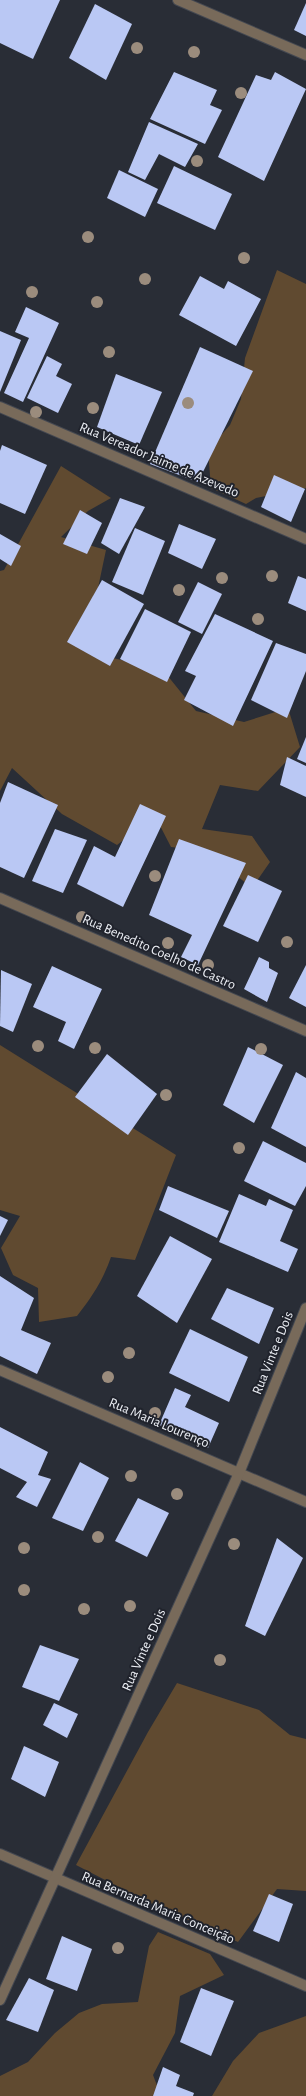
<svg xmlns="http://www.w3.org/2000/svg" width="306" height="2096" font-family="'Alegreya Sans',sans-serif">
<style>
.green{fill:#604a30}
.building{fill:#bac8f4}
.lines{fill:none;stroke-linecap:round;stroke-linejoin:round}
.minor-casing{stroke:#444851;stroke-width:12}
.minor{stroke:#786a5a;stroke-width:10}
.tree{fill:#9b8c7d}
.labels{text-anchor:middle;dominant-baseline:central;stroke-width:4;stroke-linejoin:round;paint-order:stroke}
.street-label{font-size:14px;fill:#eceff5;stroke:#20232c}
</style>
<rect width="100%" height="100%" fill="#292d36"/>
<g class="green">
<polygon points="277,270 306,284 306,488 256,498 246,504 211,488 208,450 230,425 241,399 245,358"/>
<polygon points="61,466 111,498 88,511 61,537 106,550 98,588 77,625 113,658 163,670 196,711 244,722 288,708 300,747 258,791 220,785 202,829 252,836 270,862 252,888 206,851 171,847 155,816 117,845 62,814 12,768 0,791 0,571 4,570"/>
<path d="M0,1045L176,1155L135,1260L111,1257C103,1280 92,1297 77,1316L39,1322L38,1288L13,1275L1,1248L20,1216L0,1210Z"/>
<polygon points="177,1683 259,1710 290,1735 306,1739 306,1891 277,1889 238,1942 146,1901 76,1865 148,1732"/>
<polygon points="158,1932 210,1954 224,1975 180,1996 175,2033 153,2075 161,2096 0,2096 0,2076 28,2062 55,2033 79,2013 102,2004 138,2002 149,1946"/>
<polygon points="306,2016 306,2096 212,2096 233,2061 259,2033"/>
</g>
<g class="building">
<polygon points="0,0 60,0 33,59 0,43"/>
<polygon points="306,3 306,36 294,30"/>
<polygon points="95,4 132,24 106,80 69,58"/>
<polygon points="174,72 217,90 210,105 222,110 205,144 150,119"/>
<polygon points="275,72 306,89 264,181 218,157 256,75 271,80"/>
<polygon points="149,122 198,144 185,167 159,154 145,180 128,172"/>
<polygon points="174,166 232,194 215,230 157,203"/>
<polygon points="119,170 158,189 145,217 107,198"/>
<polygon points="200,276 224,289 228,281 261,299 236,346 179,315"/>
<polygon points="26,307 59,323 23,402 4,393 29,338 15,332"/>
<polygon points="0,331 21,340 0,392"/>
<polygon points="200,347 253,371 198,482 150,464"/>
<polygon points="47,356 62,364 56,376 72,384 58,413 27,398"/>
<polygon points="116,374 162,392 139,445 97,427"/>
<polygon points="2,445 47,465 25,514 0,503 0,451"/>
<polygon points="274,475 305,489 291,522 261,507"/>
<polygon points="120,498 145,507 119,554 101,543"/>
<polygon points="80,510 102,523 87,554 63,544"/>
<polygon points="179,524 216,539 202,569 168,553"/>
<polygon points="135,528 165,541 143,595 112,582"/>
<polygon points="0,534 21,546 11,566 0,559"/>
<polygon points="298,576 306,579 306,611 288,603"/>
<polygon points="102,580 144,604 110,666 67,642"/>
<polygon points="198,582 222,594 202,634 178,622"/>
<polygon points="145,609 191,632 167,682 120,659"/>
<polygon points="215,614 273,641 233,726 184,700 196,676 185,671"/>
<polygon points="276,643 306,654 306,671 287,718 251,700"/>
<polygon points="306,737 306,763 297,759"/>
<polygon points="287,757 306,766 306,797 280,785"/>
<polygon points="8,782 58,805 24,878 0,867 0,803"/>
<polygon points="140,804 166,816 123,907 77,884 94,846 115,857"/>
<polygon points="55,829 87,840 63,893 32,881"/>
<polygon points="179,839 246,863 198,965 181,957 192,935 149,915"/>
<polygon points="248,875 282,891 258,942 223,926"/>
<polygon points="259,957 269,962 269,968 278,973 267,1002 244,989"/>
<polygon points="306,965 306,1007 289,998"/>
<polygon points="52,966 102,989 74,1049 58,1041 66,1022 33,1007"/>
<polygon points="1,970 32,984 13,1032 0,1026"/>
<polygon points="248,1047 283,1065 254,1123 223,1105"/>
<polygon points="107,1054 157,1094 128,1135 75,1097"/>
<polygon points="296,1072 306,1078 306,1147 271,1128"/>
<polygon points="263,1141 306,1163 306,1186 295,1206 244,1181"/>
<polygon points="168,1186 229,1211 217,1238 159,1210"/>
<polygon points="239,1194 266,1206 269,1199 293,1210 280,1241 298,1249 288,1272 219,1242"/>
<polygon points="0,1216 8,1220 0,1236"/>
<polygon points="170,1236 212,1259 177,1323 137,1296"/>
<polygon points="0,1276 34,1298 21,1330 51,1343 37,1374 0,1356"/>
<polygon points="227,1288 274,1308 259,1344 211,1319"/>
<polygon points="190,1329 248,1357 229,1402 169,1373"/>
<polygon points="175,1388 191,1395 185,1407 219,1423 208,1448 159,1425"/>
<polygon points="0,1427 48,1452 38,1475 51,1479 37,1507 16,1497 27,1482 0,1468"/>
<polygon points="80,1462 109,1478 83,1531 52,1518"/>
<polygon points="138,1498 169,1513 147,1557 115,1541"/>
<polygon points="277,1538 303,1558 265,1636 245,1626"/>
<polygon points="40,1645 79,1659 59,1701 22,1687"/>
<polygon points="54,1703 78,1714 67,1738 43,1725"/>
<polygon points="24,1746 59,1762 45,1797 11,1779"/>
<polygon points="269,1894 293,1904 279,1942 253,1931"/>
<polygon points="62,1936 92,1949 77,1991 46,1979"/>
<polygon points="29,1978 54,1990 38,2032 6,2020"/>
<polygon points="201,1988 234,2001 211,2056 180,2042"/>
<polygon points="163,2067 180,2075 176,2086 194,2093 193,2096 153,2096"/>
</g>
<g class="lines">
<g class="minor-casing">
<g id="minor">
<polyline points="178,0 306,55"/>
<polyline points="0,407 306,539"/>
<polyline points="0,898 306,1031"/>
<polyline points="0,1370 306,1502"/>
<polyline points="0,1854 306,1986"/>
<polyline points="0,2000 239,1473 306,1308"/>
</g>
</g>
<use href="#minor" class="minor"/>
</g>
<g class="tree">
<circle cx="137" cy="48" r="6"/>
<circle cx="194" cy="52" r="6"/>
<circle cx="241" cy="93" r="6"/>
<circle cx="197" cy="161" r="6"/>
<circle cx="88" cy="237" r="6"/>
<circle cx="244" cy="258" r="6"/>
<circle cx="145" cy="279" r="6"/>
<circle cx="32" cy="292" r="6"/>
<circle cx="97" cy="302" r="6"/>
<circle cx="109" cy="352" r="6"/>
<circle cx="188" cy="403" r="6"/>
<circle cx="93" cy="408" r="6"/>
<circle cx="36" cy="412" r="6"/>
<circle cx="272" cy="576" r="6"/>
<circle cx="222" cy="578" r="6"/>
<circle cx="179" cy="590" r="6"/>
<circle cx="258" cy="619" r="6"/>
<circle cx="155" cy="876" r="6"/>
<circle cx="82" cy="917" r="6"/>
<circle cx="287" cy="942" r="6"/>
<circle cx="168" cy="943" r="6"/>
<circle cx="208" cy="965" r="6"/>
<circle cx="38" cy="1046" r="6"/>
<circle cx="95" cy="1048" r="6"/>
<circle cx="261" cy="1049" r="6"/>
<circle cx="166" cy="1095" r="6"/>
<circle cx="239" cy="1148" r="6"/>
<circle cx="129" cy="1353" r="6"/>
<circle cx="108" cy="1377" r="6"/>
<circle cx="155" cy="1413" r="6"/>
<circle cx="131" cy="1476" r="6"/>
<circle cx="177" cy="1494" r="6"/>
<circle cx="98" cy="1537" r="6"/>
<circle cx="234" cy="1544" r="6"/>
<circle cx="24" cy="1548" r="6"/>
<circle cx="24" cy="1590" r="6"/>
<circle cx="130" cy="1606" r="6"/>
<circle cx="84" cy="1609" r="6"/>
<circle cx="220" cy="1660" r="6"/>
<circle cx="118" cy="1948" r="6"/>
</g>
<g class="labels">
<g class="street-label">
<text transform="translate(159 460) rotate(23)">Rua Vereador Jaime de Azevedo</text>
<text transform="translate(159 952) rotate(24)">Rua Benedito Coelho de Castro</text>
<text transform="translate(273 1353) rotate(-68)">Rua Vinte e Dois</text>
<text transform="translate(159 1423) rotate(23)">Rua Maria Lourenço</text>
<text transform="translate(144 1650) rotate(-66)">Rua Vinte e Dois</text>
<text transform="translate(158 1908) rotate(23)">Rua Bernarda Maria Conceição</text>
</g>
</g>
</svg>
